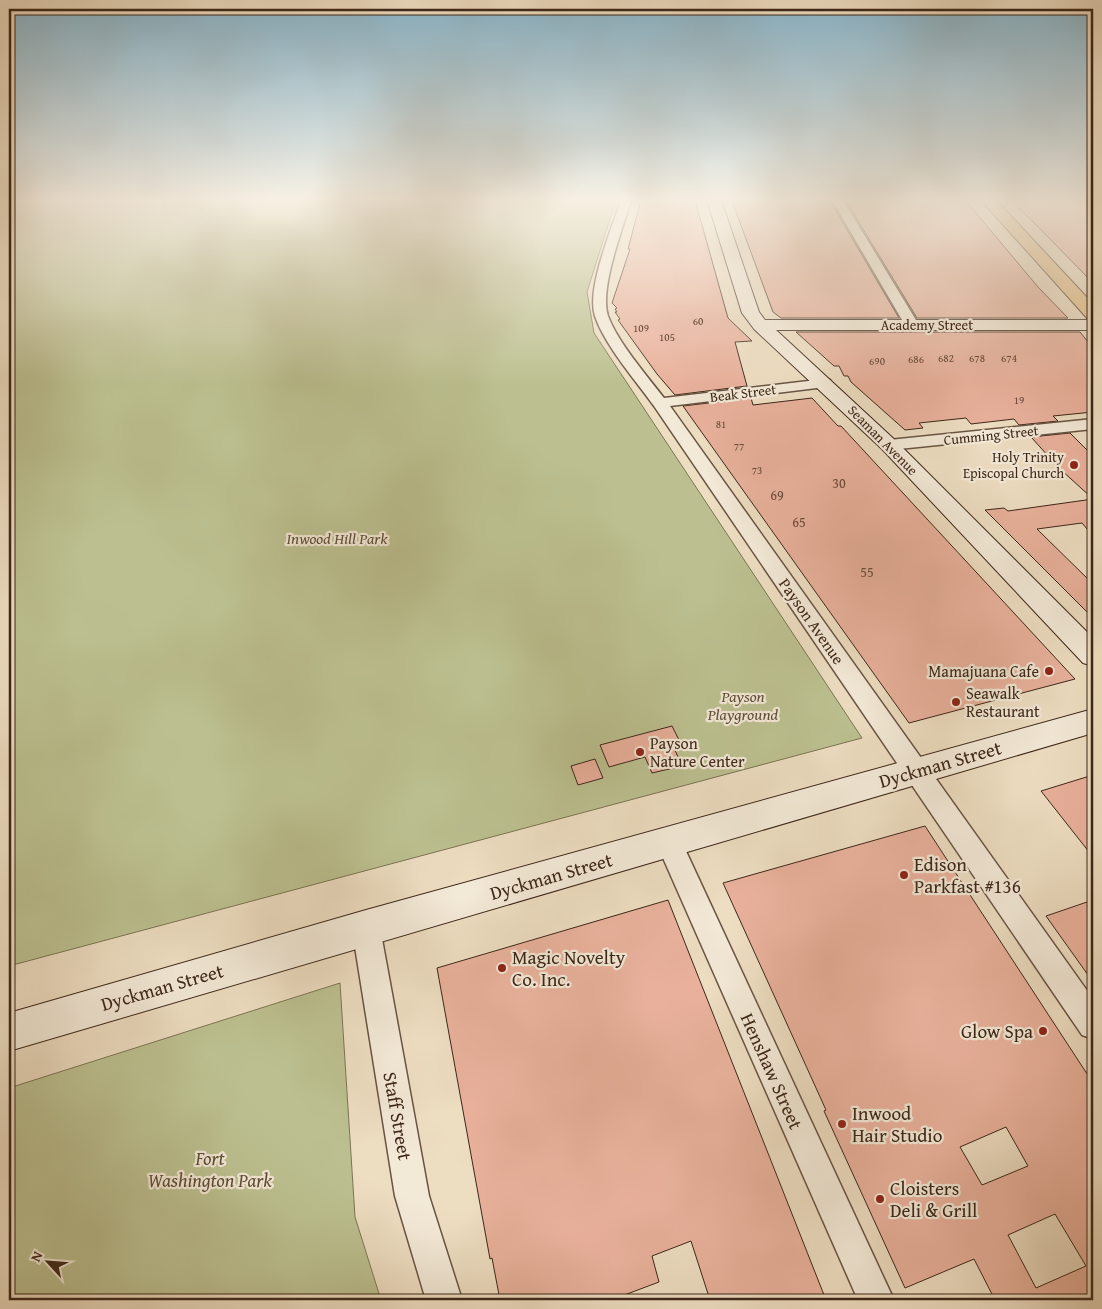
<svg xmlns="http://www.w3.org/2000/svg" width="1102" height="1309" font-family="'Gentium Book Plus',serif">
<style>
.green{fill:#bcc090;stroke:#7c7454}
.building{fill:#e9b19c;stroke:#3d2719;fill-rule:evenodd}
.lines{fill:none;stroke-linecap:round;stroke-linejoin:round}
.street-casing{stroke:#695443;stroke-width:3}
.secondary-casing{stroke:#3d2719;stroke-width:2}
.primary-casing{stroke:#3d2719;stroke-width:2}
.street{fill:#f3e9d7;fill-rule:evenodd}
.secondary{fill:#f3e9d7;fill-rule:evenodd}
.primary{fill:#e6be80;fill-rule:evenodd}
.poi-dot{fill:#8f2418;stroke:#f3e9d7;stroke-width:2}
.labels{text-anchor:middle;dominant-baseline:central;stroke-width:4.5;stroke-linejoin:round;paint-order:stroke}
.far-number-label{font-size:11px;fill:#684a3a}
.far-street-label{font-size:14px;fill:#3d2719;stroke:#f3e9d7}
.far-poi-label{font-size:14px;fill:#3d2719;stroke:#f3e9d7;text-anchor:end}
.number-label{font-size:14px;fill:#684a3a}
.park-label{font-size:16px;font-style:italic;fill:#5d4d37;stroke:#f3e9d7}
.street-label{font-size:16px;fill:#3d2719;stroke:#f3e9d7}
.poi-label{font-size:16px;fill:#3d2719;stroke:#f3e9d7;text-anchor:start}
.near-street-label{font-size:19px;fill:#3d2719;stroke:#f3e9d7}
.near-poi-label{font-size:19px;fill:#3d2719;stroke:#f3e9d7;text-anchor:start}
.near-park-label{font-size:19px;font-style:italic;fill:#5d4d37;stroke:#f3e9d7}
</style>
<rect width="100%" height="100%" fill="#edddc1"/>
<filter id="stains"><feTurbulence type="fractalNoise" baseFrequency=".004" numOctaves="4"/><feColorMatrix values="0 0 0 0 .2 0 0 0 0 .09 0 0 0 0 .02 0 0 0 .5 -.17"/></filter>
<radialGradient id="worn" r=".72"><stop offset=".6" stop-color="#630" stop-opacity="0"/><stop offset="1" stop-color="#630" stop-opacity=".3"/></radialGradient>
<g class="green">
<polygon points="9,200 616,200 587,292 594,333 862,738 9,966"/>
<polygon points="340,983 355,1217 381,1300 9,1300 9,1088"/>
</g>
<g class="building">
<polygon points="641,200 695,200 728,318 752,341 735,342 747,386 675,395 657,374 618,320 620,319 615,312 617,312 615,309 617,308 612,303 630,249 628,249"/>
<polygon points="732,201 830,201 899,318 781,318 773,312"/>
<polygon points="846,201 966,201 1038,287 1068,318 917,318"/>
<polygon points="1012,201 1093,201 1093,283 1041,230"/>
<polygon points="796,332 1080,332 1093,348 1093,412 1053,416 1058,421 1019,425 1014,419 971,424 966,418 919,423 923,428 905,430 851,382 848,376 844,376 839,366 834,366"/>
<polygon points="751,398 753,405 812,398 838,426 841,426 1075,679 909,723 683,406"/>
<polygon points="1070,433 1093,456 1093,499 1048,458 1050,458 1031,437"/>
<polygon points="1093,499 1093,536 1082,523 1037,529 1093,584 1093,618 985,510 1004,508 1008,511"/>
<polygon points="672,726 682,746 674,748 682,766 652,773 645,757 609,767 600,745"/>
<polygon points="595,759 603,778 578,785 571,766"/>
<polygon points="1093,775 1093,857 1041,791"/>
<path d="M925,826L1093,1083V1300H995L974,1259L905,1288L824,1111L826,1110L723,883ZM1006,1127L1028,1166L982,1185L960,1147ZM1055,1214L1086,1266L1036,1288L1008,1235Z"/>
<polygon points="668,900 826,1300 710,1300 691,1241 652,1256 659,1282 611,1300 500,1300 492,1258 490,1259 437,968"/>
<polygon points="1093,900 1093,982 1046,916"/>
</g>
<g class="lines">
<g class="street-casing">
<g id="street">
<path d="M621,200H631C623,228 599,289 608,316C617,341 647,376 664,398L825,379L830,380L832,383L830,386L825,387L670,406L1093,999V1039L1082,1035L654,406C636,381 604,344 595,316C586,289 612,228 621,200Z"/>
<polygon points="832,200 843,200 919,325 917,328 907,328 905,325"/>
<polygon points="1093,419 1093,429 889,450 883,448 881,445 883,442 889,440"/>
<polygon points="669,830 678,834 894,1300 858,1300 656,842 660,834"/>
<polygon points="366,914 376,918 380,928 429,1196 462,1300 426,1300 395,1196 352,928 356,918"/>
</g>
</g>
<g class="secondary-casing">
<g id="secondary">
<polygon points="707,200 721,200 759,312 765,320 1093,320 1093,330 776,330 896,441 1093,638 1093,666 1083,663 882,449 754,329 742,313"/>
<polygon points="1093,709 1093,733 9,1051 9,1013 366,910"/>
</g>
</g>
<g class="primary-casing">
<polygon id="primary" points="981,200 996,200 1093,304 1093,319 1087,318"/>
</g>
<use href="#street" class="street"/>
<use href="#secondary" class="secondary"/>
<use href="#primary" class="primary"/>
</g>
<linearGradient id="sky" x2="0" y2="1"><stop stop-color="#89b8d0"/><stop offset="0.52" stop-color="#f7f0e3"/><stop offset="1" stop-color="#f7f0e3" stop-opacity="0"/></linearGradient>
<rect width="1102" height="384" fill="url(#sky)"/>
<g class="poi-dot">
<circle cx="1074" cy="465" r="5"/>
<circle cx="1049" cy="671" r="5"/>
<circle cx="956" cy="702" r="5"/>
<circle cx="640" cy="752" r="5"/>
<circle cx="904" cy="875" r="5"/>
<circle cx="502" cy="968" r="5"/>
<circle cx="1043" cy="1031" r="5"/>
<circle cx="842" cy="1124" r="5"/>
<circle cx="880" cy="1199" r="5"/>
</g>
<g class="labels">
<g class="far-number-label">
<text x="698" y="321">60</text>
<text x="641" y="328">109</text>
<text x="667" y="337">105</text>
<text x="946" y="358">682</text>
<text x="977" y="358">678</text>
<text x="1009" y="358">674</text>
<text x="916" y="359">686</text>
<text x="877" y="361">690</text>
<text x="1019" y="400">19</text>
<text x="721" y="424">81</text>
<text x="739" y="446">77</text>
<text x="757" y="470">73</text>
</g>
<g class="far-street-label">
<text x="927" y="325">Academy Street</text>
<text transform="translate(743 393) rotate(-7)">Beak Street</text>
<text transform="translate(991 435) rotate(-6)">Cumming Street</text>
<text transform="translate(883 440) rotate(45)">Seaman Avenue</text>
</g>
<g class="far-poi-label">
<text x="1064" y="457">Holy Trinity<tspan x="1064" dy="16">Episcopal Church</tspan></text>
</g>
<g class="number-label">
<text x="839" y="483">30</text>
<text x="777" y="495">69</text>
<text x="799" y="522">65</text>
<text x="867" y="572">55</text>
</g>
<g class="park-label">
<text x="337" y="538">Inwood Hill Park</text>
<text x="743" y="696">Payson<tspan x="743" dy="18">Playground</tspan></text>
</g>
<g class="street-label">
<text transform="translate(812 621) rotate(55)">Payson Avenue</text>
</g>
<g class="poi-label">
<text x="1039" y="671" text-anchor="end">Mamajuana Cafe</text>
<text x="966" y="693">Seawalk<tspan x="966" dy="18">Restaurant</tspan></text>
<text x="650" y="743">Payson<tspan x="650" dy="18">Nature Center</tspan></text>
</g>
<g class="near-street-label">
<text transform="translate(940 764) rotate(-16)">Dyckman Street</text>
<text transform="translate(551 876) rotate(-16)">Dyckman Street</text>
<text transform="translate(162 987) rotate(-16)">Dyckman Street</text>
<text transform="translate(772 1071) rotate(66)">Henshaw Street</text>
<text transform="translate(398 1116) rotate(80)">Staff Street</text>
</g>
<g class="near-poi-label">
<text x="914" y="864">Edison<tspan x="914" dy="22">Parkfast #136</tspan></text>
<text x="512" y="957">Magic Novelty<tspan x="512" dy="22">Co. Inc.</tspan></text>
<text x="1033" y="1031" text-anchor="end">Glow Spa</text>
<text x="852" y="1113">Inwood<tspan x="852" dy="22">Hair Studio</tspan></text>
<text x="890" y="1188">Cloisters<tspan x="890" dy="22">Deli &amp; Grill</tspan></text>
</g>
<g class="near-park-label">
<text x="210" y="1158">Fort<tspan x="210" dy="22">Washington Park</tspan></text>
</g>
</g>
<rect width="1102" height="1309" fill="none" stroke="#edddc1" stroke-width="30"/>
<rect x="10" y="10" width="1082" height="1289" fill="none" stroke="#3d2719" stroke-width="2.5"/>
<rect x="15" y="15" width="1072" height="1279" fill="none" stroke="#3d2719"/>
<g transform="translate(48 1262) rotate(296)" stroke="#f3e9d7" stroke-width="4" paint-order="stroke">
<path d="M0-4L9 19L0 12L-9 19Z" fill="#3d2719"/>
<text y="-8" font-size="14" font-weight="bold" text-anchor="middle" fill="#3d2719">N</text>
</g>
<rect width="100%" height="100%" filter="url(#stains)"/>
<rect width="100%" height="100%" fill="url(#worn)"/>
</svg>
